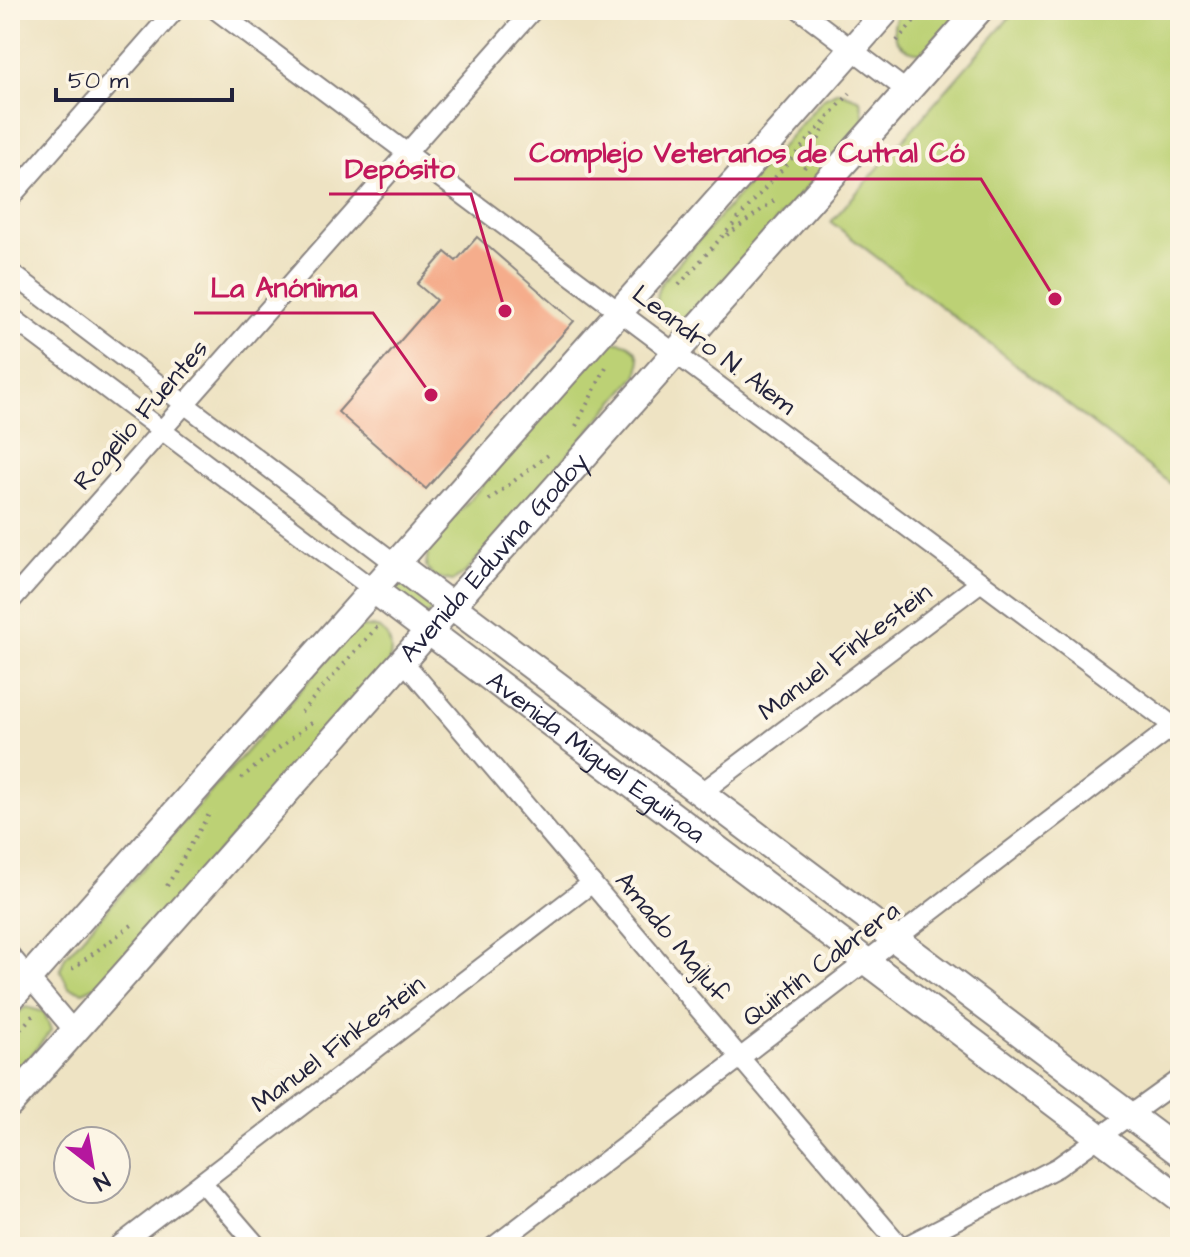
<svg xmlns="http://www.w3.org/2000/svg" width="1190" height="1257" font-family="'Architects Daughter',sans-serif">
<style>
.green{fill:#bcd175;stroke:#6f7a58;stroke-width:2}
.building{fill:#f5ad8c}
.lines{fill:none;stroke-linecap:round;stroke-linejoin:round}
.minor-casing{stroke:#88827f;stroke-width:22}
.secondary-casing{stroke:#88827f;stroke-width:30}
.path{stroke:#88827f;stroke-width:4;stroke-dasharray:2 6;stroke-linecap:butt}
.minor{stroke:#fff;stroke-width:18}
.secondary{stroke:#fff;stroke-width:26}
.labels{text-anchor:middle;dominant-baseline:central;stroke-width:8;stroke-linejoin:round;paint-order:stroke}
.street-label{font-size:26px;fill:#22223b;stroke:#fcf5e5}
.leader{fill:none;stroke:#c2185b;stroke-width:3}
.callout-dot{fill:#c2185b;stroke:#fcf5e5;stroke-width:3}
.callout-label{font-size:28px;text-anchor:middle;font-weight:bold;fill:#c2185b;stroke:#fcf5e5;stroke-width:8;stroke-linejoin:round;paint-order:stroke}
</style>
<rect width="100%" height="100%" fill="#fcf5e5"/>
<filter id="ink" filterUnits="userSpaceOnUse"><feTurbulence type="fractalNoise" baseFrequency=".0125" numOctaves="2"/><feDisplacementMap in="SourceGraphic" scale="16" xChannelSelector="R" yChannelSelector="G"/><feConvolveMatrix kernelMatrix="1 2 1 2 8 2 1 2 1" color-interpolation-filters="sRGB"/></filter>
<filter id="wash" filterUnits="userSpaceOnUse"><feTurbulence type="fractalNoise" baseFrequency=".006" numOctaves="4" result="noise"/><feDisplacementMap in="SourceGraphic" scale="32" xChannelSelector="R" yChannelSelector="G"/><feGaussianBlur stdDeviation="1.8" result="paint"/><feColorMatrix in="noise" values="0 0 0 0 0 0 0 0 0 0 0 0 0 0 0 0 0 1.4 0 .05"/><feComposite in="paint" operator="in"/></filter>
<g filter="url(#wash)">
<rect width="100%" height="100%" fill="#eee3c3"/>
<g class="green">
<path d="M901,10H966L926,52C900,56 884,31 901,10Z"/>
<polygon points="1016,10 1180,10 1180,491 831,222"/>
<path d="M838,91L860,100L865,122L695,312C672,329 647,308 661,283L824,98Z"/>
<path d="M613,342C635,340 647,360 634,379L464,574L453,581L433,577L426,566L429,546L601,350Z"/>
<polygon points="398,579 431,603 432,611 424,616 391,593 390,585"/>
<path d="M362,627C389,624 396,645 387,667L96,986L83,992L69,988L60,970L65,957L349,635Z"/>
<polygon points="26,1007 44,1012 51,1030 10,1082 10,1018"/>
</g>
<g id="blocks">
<polygon class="building" points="477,237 574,321 426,489 338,412 436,300 417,284 445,252 456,261"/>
</g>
</g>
<g filter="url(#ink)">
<use href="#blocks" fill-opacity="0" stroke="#88827f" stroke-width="2"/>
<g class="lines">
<g class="minor-casing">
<g id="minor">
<polyline points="216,10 1180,731"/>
<polyline points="800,10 907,91"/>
<polyline points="10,198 175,10"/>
<polyline points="10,272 396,564"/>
<polyline points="10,316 374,590"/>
<polyline points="10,602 533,10"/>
<polyline points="403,661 901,1247"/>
<polyline points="701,793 981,582"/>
<polyline points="10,955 74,1031"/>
<polyline points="202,1182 258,1247"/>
<polyline points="117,1247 592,883"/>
<polyline points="493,1247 1180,721"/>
<polyline points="904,1247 1058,1167 1180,1079"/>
</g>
</g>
<g class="secondary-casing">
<g id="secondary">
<polyline points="396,564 1180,1153"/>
<path id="s1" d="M374,590L1180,1198"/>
<polyline points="10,999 887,10"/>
<path id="s2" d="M10,1104L979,10"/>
</g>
</g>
<g class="path">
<polyline points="897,41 923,10"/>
<polyline points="804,168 829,119"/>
<polyline points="727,235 775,200"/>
<polyline points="679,285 850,93"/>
<polyline points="576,426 606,367"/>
<polyline points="489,500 552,452"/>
<polyline points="301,712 377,627"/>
<polyline points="241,778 316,719"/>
<polyline points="167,886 209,814"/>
<polyline points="72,969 136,922"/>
<polyline points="10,1041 35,1013"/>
</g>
<use href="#minor" class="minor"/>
<use href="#secondary" class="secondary"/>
</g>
</g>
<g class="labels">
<g class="street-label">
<text transform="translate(714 350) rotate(37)">Leandro N. Alem</text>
<text transform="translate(141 415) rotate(-49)">Rogelio Fuentes</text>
<text stroke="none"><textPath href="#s2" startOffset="730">Avenida Eduvina Godoy</textPath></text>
<text transform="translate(845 652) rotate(-37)">Manuel Finkestein</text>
<text stroke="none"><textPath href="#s1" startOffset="278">Avenida Miguel Eguinoa</textPath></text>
<text transform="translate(672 937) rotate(50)">Amado Majluf</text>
<text transform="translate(821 964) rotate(-37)">Quintín Cabrera</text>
<text transform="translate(338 1044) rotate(-37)">Manuel Finkestein</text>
</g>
</g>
<path class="leader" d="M1055 299L981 179H514M505 311L471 194H329M431 395L373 313H194"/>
<g class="callout-dot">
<circle cx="1055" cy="299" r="8"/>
<circle cx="505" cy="311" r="8"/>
<circle cx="431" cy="395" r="8"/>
</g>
<g class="callout-label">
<text x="747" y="162">Complejo Veteranos de Cutral Có</text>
<text x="400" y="178">Depósito</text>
<text x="284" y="297">La Anónima</text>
</g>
<rect width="1190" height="1257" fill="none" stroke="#fcf5e5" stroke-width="40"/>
<g transform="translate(92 1165) rotate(149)"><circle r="38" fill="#fcf5e5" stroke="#a5a1a1" stroke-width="2"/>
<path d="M0-6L14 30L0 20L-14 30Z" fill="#b5179e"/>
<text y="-12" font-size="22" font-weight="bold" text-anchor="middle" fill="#22223b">N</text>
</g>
<path d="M56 88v12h176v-12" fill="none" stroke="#22223b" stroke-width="4"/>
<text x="68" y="88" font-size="24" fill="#22223b" stroke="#fcf5e5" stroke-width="6" paint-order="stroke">50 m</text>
</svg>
